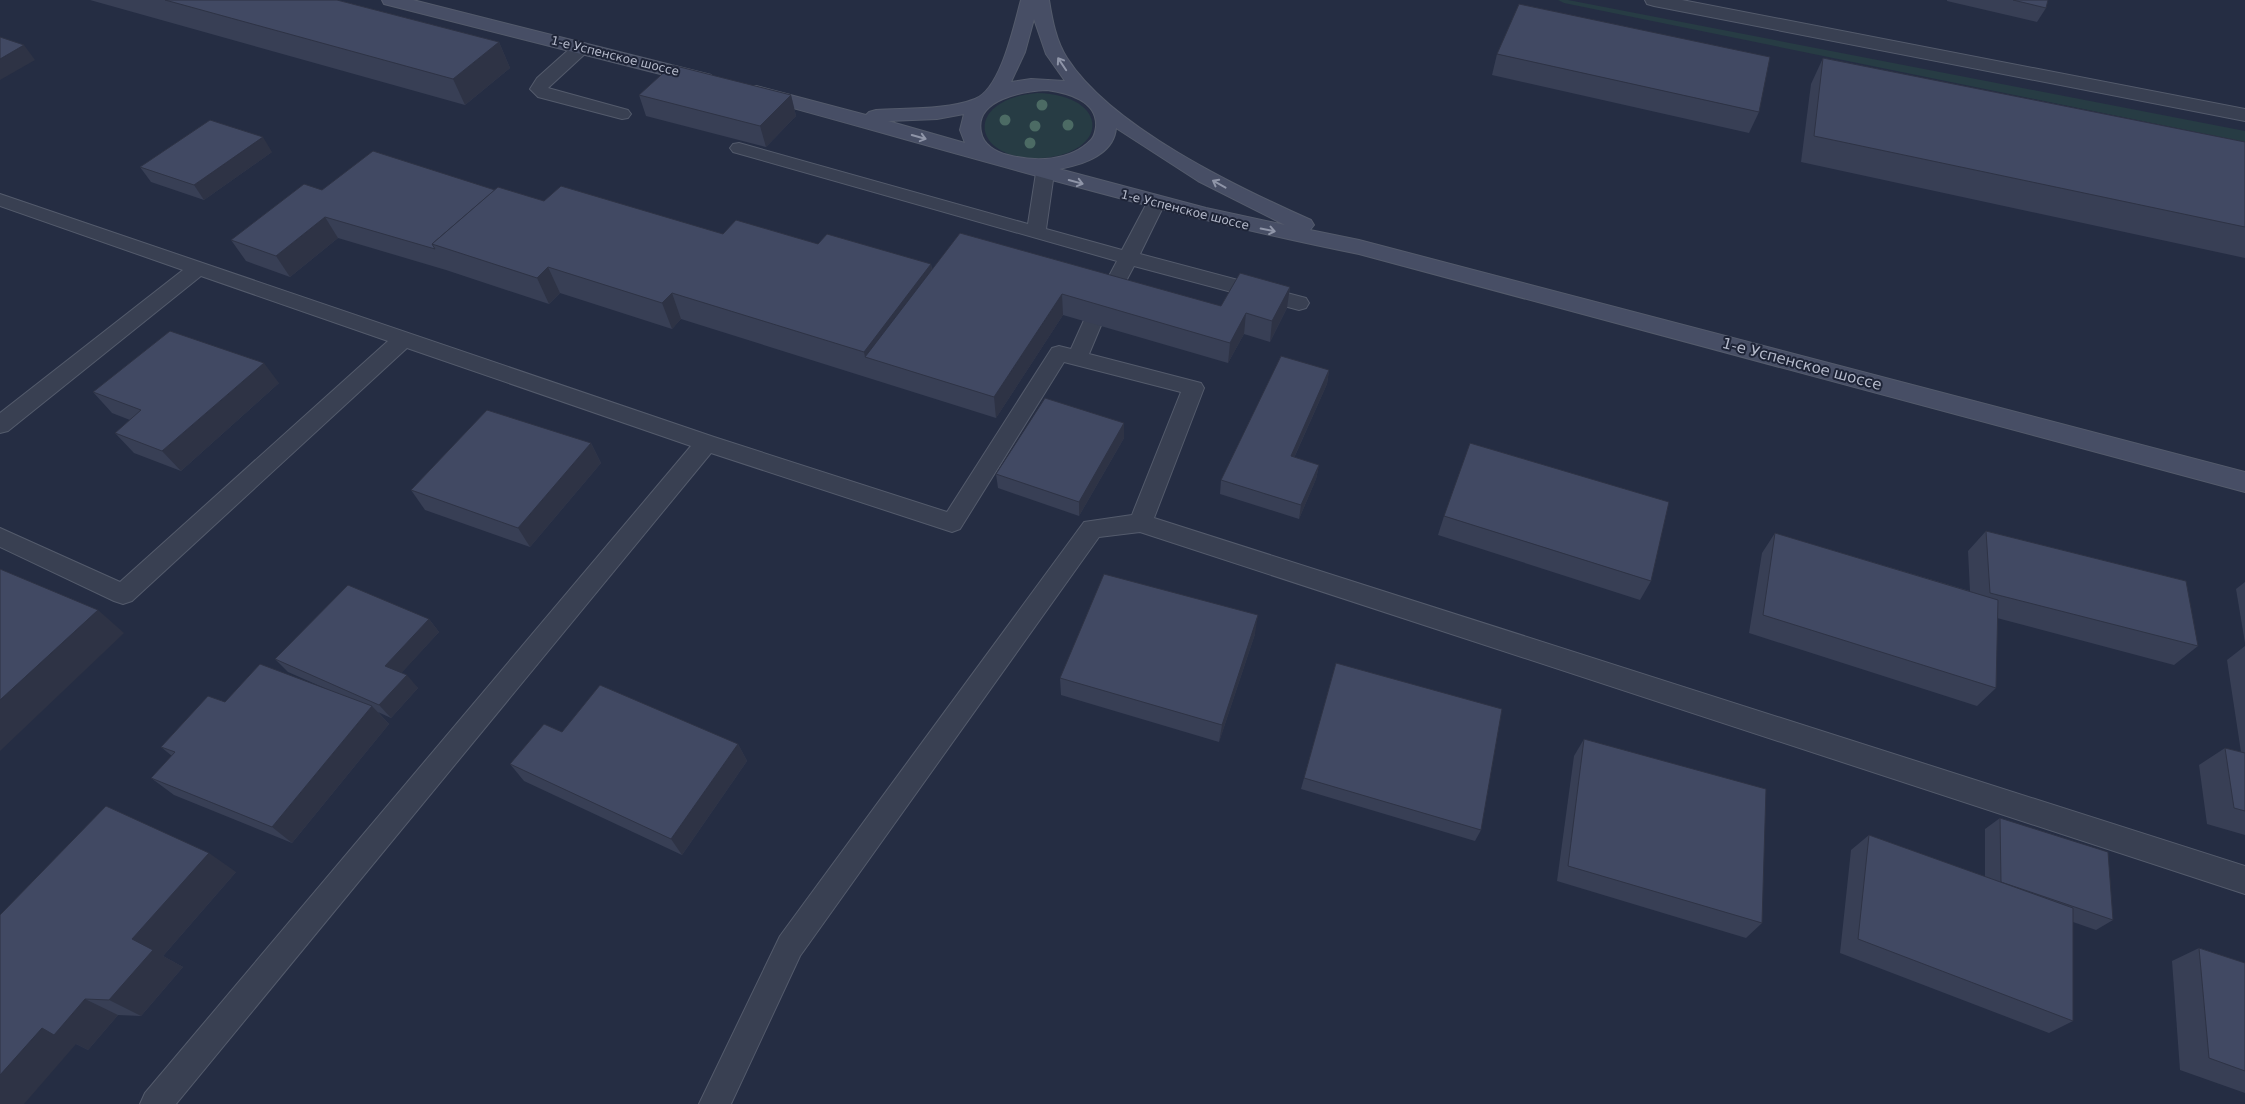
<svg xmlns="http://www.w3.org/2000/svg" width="2245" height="1104" font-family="'DejaVu Sans',sans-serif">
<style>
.green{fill:#273c44}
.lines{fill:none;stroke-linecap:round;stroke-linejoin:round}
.lane-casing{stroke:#545b6c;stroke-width:2}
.street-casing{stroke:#545b6c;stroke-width:2}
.secondary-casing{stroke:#545b6c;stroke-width:2}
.lane{fill:#394052;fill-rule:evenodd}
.street{fill:#394052;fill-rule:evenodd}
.secondary{fill:#474e65;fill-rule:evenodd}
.tree{fill:#4c6b64}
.wall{fill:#383f55}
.shaded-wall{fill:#2e3345}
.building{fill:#414963;stroke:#2e3345}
.oneway{stroke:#8f95a8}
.labels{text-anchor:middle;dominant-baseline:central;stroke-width:4;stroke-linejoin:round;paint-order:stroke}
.far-street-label{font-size:12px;fill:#b6bbcc;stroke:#1e2437}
.street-label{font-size:15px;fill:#b6bbcc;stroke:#1e2437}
</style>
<rect width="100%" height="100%" fill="#252d43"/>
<g class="green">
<polygon points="1558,0 1568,0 2245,131 2245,142 1564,3"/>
<path d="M1037,93C1110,95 1110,153 1042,158C972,162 961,100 1037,93Z"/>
</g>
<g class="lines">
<g class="lane-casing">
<g id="lane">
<polygon points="581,43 587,44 589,48 587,52 548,88 628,110 631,114 628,118 622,119 538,97 530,89 537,78 575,44"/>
<polygon points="739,143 1028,224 1036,173 1039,169 1051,169 1054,173 1046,229 1122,250 1149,199 1163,199 1165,203 1140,254 1306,298 1309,303 1306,308 1299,310 1134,266 1116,300 1109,302 1102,300 1099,295 1117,261 733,152 730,148 733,144"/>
<polygon points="0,194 714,437 947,512 1052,348 1059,346 1071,349 1085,318 1092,316 1099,318 1102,323 1089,354 1201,383 1204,388 1154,518 2245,866 2245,894 1140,532 1099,537 800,956 731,1104 699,1104 780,936 1084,522 1132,515 1181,392 1064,362 960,529 952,532 711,453 176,1104 140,1104 145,1093 691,446 407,348 132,601 123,604 114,601 0,547 0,528 120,582 388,341 201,276 8,431 0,433 0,413 183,270 0,206"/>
</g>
</g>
<g class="street-casing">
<polygon id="street" points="1645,0 1682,0 2245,109 2245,121 1654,6 1647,4"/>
</g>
<g class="secondary-casing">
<g id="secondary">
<polygon points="382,0 413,0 711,75 714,79 711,83 704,85 384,4"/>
<path d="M1021,0H1049C1052,19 1056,41 1067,58C1111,127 1237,187 1311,220L1314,225L1310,230L1359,240L2245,472V492L1359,254C1153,213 952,151 749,96L746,92L749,88L756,86L866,115L869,112L876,110C906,108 947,110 975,99C1001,89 1014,25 1021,0ZM1034,19L1046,54L1065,81L1031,79L1011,82L1025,52ZM1047,90C1067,93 1098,100 1096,127C1095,132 1095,136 1091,140C1070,162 1034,162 1008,155C996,152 983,145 981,132C974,99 1024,91 1047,90ZM964,114L960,130L965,143L888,121L937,119ZM1116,128L1198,181L1285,225L1206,208L1059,169C1081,165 1114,155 1116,128Z"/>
</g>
</g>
<use href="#lane" class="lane"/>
<use href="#street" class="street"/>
<use href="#secondary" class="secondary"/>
</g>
<g class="tree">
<circle cx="1042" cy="105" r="5.5"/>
<circle cx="1005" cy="120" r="5.5"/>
<circle cx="1068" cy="125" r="5.5"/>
<circle cx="1035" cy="126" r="5.5"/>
<circle cx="1030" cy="143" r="5.5"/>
</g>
<g class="wall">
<polygon points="90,0 337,0 499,42 510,68 465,105"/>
<polygon points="1947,0 2048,0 2046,8 2037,22 1947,1"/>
<polygon points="1497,54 1759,112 1749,133 1492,75"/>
<polygon points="1823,58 2245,142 2245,258 1801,162 1811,84"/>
<polygon points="639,95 791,95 796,116 766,147 646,116"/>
<polygon points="272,152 204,200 151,182 140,167"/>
<polygon points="322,190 495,190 544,201 723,234 818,244 931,264 932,269 1221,306 1290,287 1287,308 1270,342 1244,334 1228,363 1063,315 996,418 681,319 672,329 560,293 549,304 446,270 338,238 290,277 246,261 231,240"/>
<polygon points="1329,370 1327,384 1294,458 1319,465 1316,479 1299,519 1220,494 1221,480"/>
<polygon points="279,383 181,471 134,453 115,433 130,420 112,413 93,392"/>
<polygon points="1124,423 1124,438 1079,516 998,488 996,474"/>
<polygon points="591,443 601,463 530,547 425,510 411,490"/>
<polygon points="1444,516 1651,581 1640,600 1438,535"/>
<polygon points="1986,531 2198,646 2174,665 1997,618 1996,688 1977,706 1749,633 1762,553 1775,533 1970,591 1968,551"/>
<polygon points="2245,582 2245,643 2236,589"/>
<polygon points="429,619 439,632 401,673 418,688 391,718 378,712 389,724 292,843 174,795 151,778 172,756 161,747 225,702 329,690 288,672 275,659"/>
<polygon points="1255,634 1219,742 1061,695 1060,678"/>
<polygon points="2245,646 2245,835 2207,824 2199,765 2225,748 2241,752 2227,660"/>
<polygon points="1336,663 1481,830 1475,841 1301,789"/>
<polygon points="562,732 738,744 747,761 682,855 524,781 510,764"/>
<polygon points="1584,739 1762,923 1746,938 1557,881 1574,756"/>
<polygon points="2000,818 2113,920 2096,930 2073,922 2073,1021 2049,1033 1840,953 1851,850 1869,835 1985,877 1985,829"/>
<polygon points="236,872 163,956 183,967 141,1016 118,1015 88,1050 76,1044 0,915"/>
<polygon points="2199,948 2245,963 2245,1093 2180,1070 2172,961"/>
</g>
<g class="shaded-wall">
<polygon points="499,42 510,68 465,105 453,79"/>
<polygon points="24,45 35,60 0,80 0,59"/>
<polygon points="791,95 796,116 766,147 760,126"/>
<polygon points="263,137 272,152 204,200 194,185"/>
<polygon points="325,217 338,238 290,277 276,256"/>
<polygon points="931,264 935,290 865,357 864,352"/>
<polygon points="548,267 560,293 549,304 537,278"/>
<polygon points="1290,287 1287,308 1270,342 1272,321"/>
<polygon points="672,293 681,319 672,329 662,303"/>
<polygon points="1062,294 1063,315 996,418 994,397"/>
<polygon points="1246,313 1244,334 1228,363 1230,343"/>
<polygon points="264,363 279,383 181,471 162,451"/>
<polygon points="1329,370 1327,384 1288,471 1291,456"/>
<polygon points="1124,423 1124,438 1079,516 1079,502"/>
<polygon points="591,443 601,463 530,547 518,528"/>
<polygon points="1319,465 1316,479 1299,519 1301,505"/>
<polygon points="98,610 124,633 0,751 0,700"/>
<polygon points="1258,615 1255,634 1219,742 1222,725"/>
<polygon points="429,619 439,632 396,679 385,666"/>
<polygon points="407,675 418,688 391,718 379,705"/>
<polygon points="372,706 389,724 292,843 272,827"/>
<polygon points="738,744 747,761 682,855 671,839"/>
<polygon points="209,853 236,872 163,956 183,967 141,1016 109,1000 132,939"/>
<polygon points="85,999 118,1015 88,1050 76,1044 24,1104 0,1104 0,1075 42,1028"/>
</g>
<g class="building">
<polygon points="165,0 337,0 499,42 453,79"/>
<polygon points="2013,0 2048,0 2046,8"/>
<polygon points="1519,4 1770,57 1759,112 1497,54"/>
<polygon points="0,37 24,45 0,59"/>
<polygon points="1823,58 2245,142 2245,227 1814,136"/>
<polygon points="672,65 791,95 760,126 639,95"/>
<polygon points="210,120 263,137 194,185 140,167"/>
<polygon points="373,151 495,190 432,244 435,249 325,217 276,256 231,240 304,184 322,190"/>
<polygon points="561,186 723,234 736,220 818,244 827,234 931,264 864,352 672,293 662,303 548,267 537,278 432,244 498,187 544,201"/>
<polygon points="960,233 1221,306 1240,273 1290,287 1272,321 1246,313 1230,343 1062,294 994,397 865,357"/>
<polygon points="170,331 264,363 162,451 115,433 141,410 93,392"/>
<polygon points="1281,356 1329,370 1291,456 1319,465 1301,505 1221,480"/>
<polygon points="1045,398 1124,423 1079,502 996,474"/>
<polygon points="487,410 591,443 518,528 411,490"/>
<polygon points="1470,443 1669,502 1651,581 1444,516"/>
<polygon points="1986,531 2186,581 2198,646 1990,593"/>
<polygon points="1775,533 1998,600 1996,688 1763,615"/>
<polygon points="0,569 98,610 0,700"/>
<polygon points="1104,574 1258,615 1222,725 1060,678"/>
<polygon points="348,585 429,619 385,666 407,675 379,705 275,659"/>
<polygon points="1336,663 1502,709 1481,830 1304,778"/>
<polygon points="260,664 372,706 272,827 151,778 175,752 161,747 208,696 225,702"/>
<polygon points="600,685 738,744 671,839 510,764 544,724 562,732"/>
<polygon points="1584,739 1766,789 1762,923 1568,866"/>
<polygon points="2225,748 2245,753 2245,811 2234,808"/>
<polygon points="106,806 209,853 132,939 153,950 109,1000 85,999 54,1035 42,1028 0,1075 0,915"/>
<polygon points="2000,818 2108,852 2113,920 2001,882"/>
<polygon points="1869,835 2073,908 2073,1021 1858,939"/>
<polygon points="2199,948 2245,963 2245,1071 2209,1058"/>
</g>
<defs><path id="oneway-shaft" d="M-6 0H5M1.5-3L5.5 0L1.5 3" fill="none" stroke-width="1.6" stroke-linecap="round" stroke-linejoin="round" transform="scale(1.25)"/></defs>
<g class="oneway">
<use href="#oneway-shaft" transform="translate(1062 64) rotate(-124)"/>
<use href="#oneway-shaft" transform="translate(919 137) rotate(16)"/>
<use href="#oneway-shaft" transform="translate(1076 182) rotate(15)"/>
<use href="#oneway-shaft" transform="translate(1219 184) rotate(-151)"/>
<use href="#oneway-shaft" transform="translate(1268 230) rotate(11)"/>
</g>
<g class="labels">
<g class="far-street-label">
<text transform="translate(615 56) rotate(14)">1-е Успенское шоссе</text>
<text transform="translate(1185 210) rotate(14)">1-е Успенское шоссе</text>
</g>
<g class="street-label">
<text transform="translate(1802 364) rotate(15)">1-е Успенское шоссе</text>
</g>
</g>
</svg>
